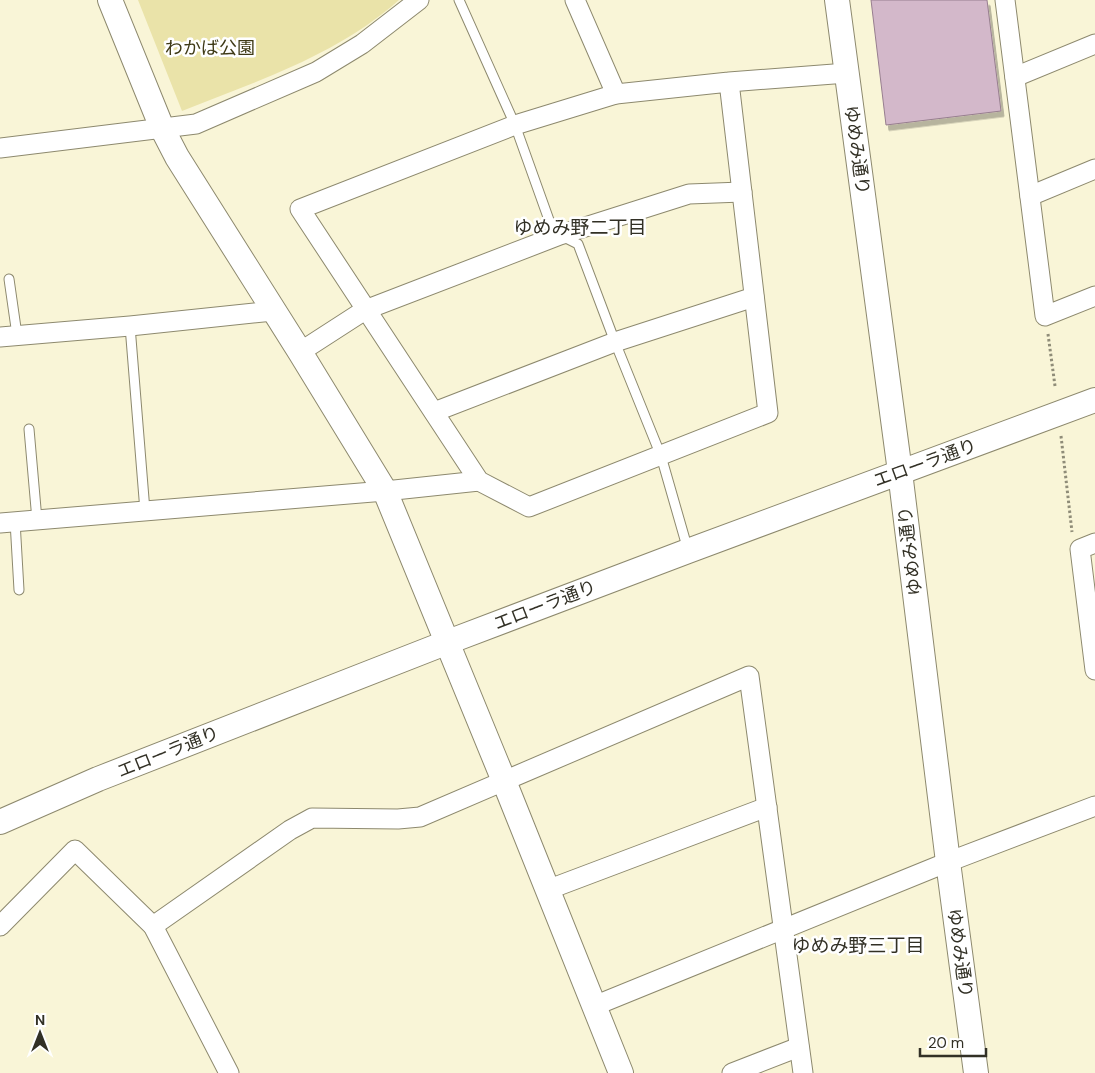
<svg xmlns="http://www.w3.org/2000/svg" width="1095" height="1073" font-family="'DM Sans','Noto Sans JP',sans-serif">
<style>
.green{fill:#eae3a9}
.building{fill:#d3b8ca;stroke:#977e8f;filter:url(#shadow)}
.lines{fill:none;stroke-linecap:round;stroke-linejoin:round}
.service-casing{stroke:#8d896e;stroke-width:11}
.minor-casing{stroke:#8d896e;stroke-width:21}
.tertiary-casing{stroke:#8d896e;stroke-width:26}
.path{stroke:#8f8c78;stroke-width:3;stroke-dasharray:2.5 2.5;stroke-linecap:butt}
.service{stroke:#fff;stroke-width:9}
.minor{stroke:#fff;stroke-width:19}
.tertiary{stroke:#fff;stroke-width:24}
.labels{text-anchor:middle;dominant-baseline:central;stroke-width:5;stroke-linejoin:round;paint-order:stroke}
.park-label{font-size:18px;fill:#3f3a16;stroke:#fff}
.street-label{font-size:18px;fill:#323025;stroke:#fff}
.neighbourhood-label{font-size:19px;fill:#323025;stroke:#fff}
</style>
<defs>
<filter id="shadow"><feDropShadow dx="3" dy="5.5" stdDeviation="0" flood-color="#0004"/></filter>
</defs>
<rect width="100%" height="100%" fill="#f9f5d7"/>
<path class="green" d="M138,0H399C337,55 258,81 182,111Z"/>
<polygon class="building" points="871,0 987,0 1001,111 886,125"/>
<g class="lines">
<g class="service-casing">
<g id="service">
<polyline points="459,0 515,125 549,220 560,235 578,244 615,342 661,456 688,550"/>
<polyline points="9,279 17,335"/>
<polyline points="130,326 145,511"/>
<polyline points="29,429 37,520"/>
<polyline points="15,521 19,590"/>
</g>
</g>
<g class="minor-casing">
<g id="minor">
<polyline points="575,0 616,94"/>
<polyline points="1005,0 1045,316 1095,296"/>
<polyline points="1015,77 1095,44"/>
<polyline points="729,82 768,413 529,507 479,481 300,209 515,125 616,94 729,82 847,73"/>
<polyline points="0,148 196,124 316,72 362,44 419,0"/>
<polyline points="1030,196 1095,169"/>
<polyline points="0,337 130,326 273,311"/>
<polyline points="300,352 365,310 560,235 689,194 742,192"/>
<polyline points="434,412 615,342 754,297"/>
<polyline points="0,523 385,491 479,481"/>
<polyline points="1095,543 1080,549 1095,670"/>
<polyline points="547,890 767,807"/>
<polyline points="0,926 75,850 153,926 229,1073"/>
<polyline points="153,926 290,830 312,818 398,819 420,817 749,676 803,1073"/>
<polyline points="594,1006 948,862 1095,806"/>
<polyline points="732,1073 799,1047"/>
</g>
</g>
<g class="tertiary-casing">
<g id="tertiary">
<polyline points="110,0 162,128 177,157 300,352 385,491 504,781 621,1073"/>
<polyline points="837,0 900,472 948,862 976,1073"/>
<polyline points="0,822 98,779 448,642 688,551 1095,400"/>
</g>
</g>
<g class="path">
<polyline points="1048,334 1055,386"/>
<polyline points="1061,436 1072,532"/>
</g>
<use href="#service" class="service"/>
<use href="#minor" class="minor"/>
<use href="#tertiary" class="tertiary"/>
</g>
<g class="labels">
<g class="park-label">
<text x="210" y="48">わかば公園</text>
</g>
<g class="street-label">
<text transform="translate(857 150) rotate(82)">ゆめみ通り</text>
<text transform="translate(925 463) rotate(-20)">エローラ通り</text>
<text transform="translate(910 551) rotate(-97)">ゆめみ通り</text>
<text transform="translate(545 605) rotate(-21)">エローラ通り</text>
<text transform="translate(168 752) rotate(-22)">エローラ通り</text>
<text transform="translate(960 953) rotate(82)">ゆめみ通り</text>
</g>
<g class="neighbourhood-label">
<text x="580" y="227">ゆめみ野二丁目</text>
<text x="858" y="945">ゆめみ野三丁目</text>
</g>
</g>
<g transform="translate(40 1033)" stroke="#ffffff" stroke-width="4" paint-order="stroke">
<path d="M0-4L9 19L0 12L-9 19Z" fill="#323025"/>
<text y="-8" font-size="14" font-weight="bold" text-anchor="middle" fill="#323025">N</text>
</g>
<path d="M920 1048v8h66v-8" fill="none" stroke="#323025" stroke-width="2.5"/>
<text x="928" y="1048" font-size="15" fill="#323025" stroke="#ffffff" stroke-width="4" paint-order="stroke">20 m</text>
</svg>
